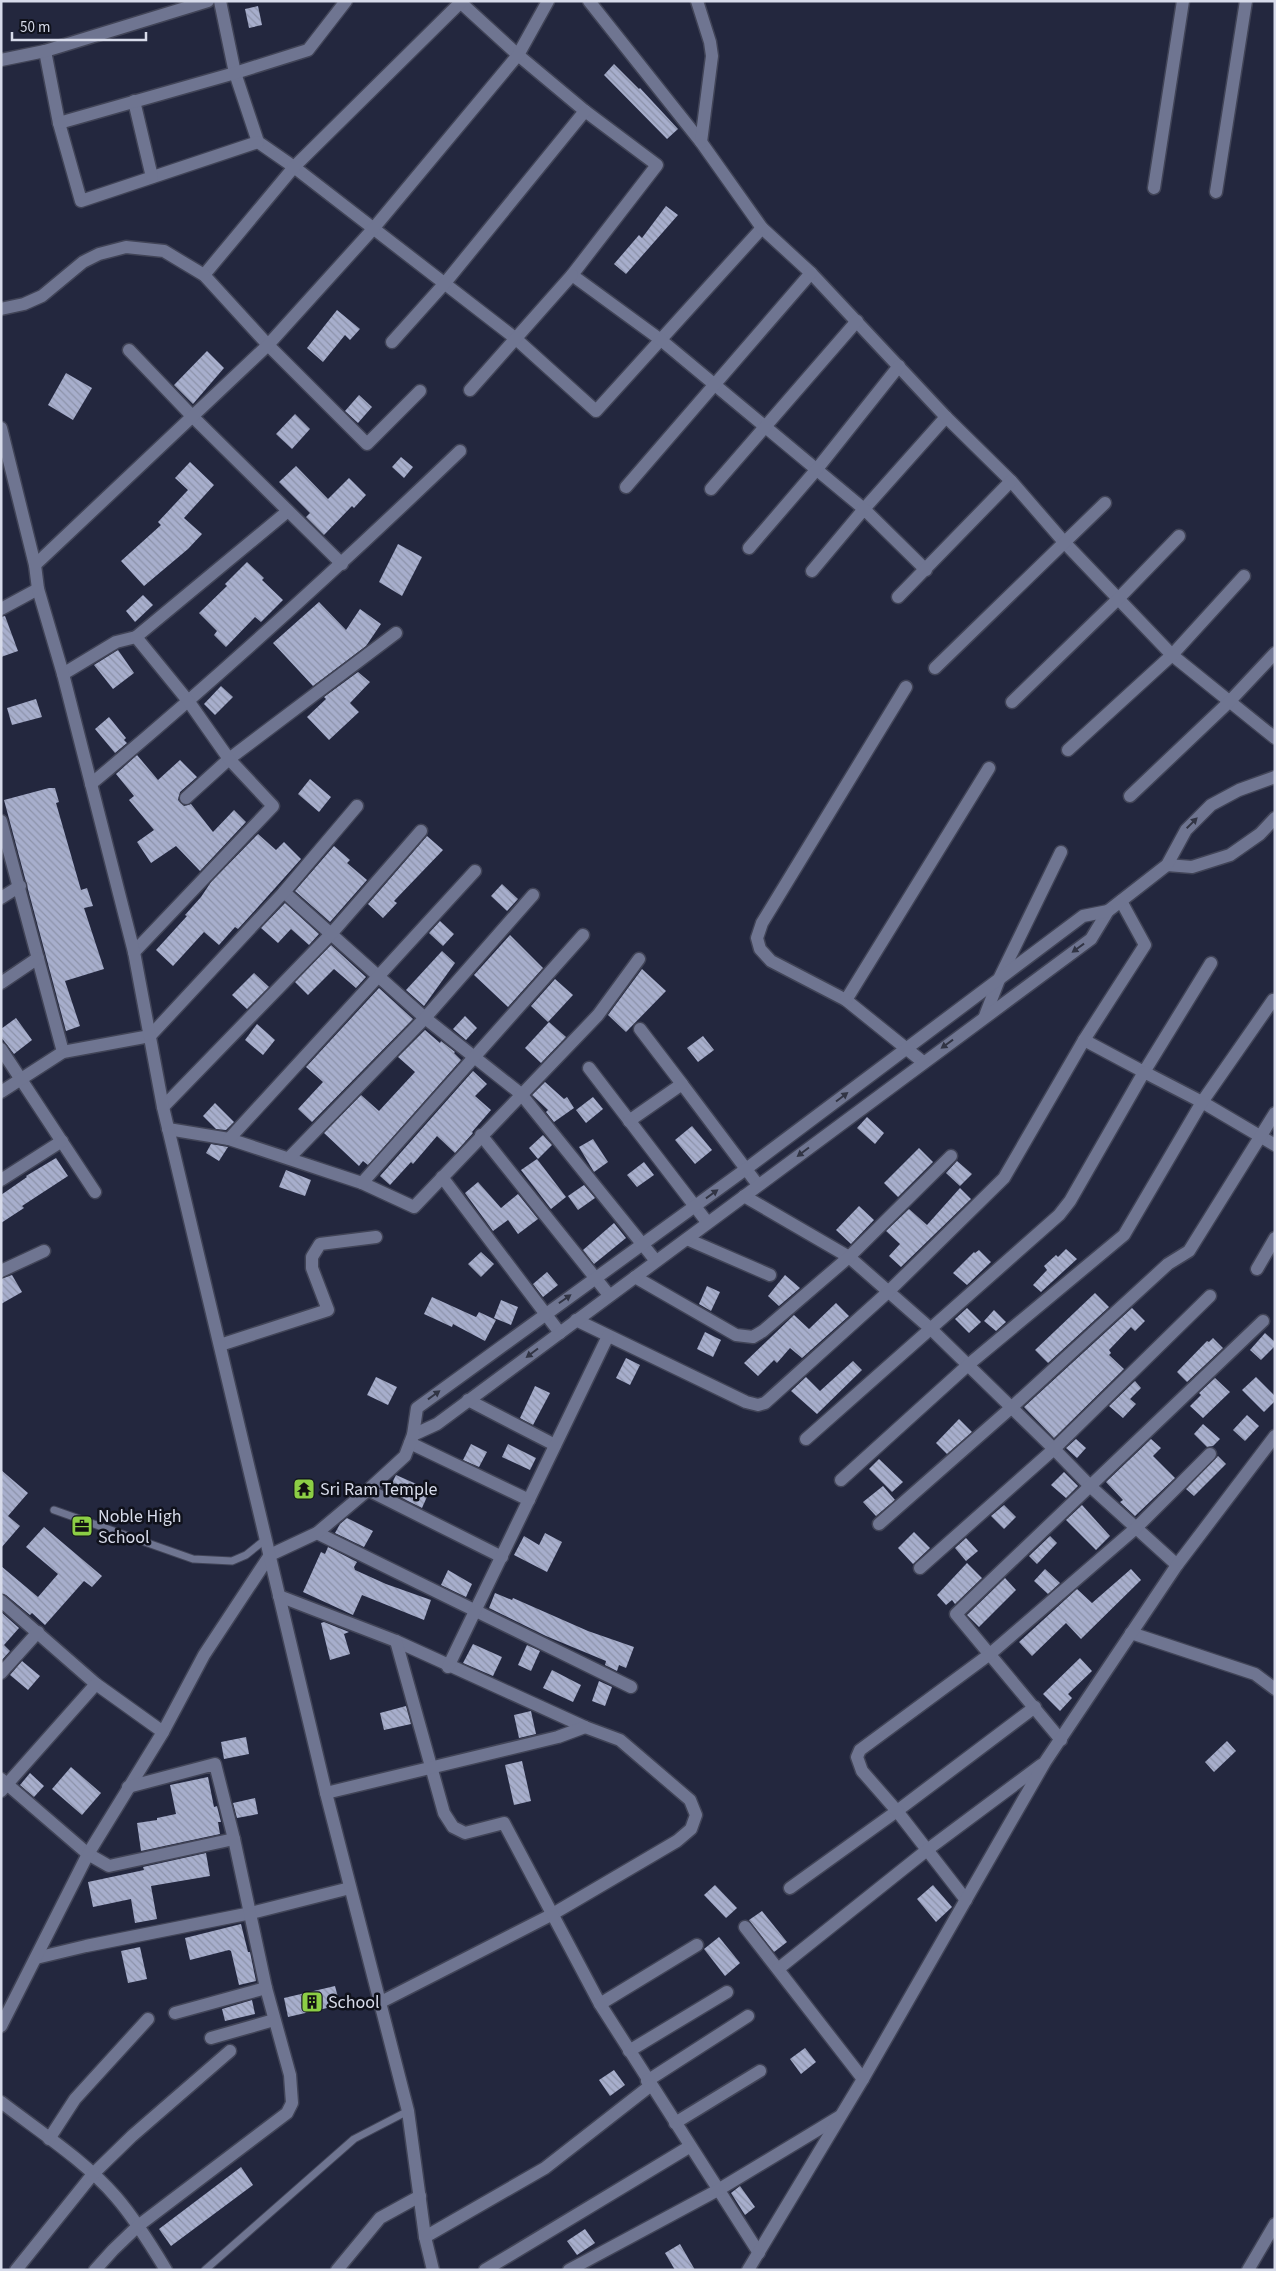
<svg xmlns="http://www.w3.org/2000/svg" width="1276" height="2271" font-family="'Source Sans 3',sans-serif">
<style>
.building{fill:url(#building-back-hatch)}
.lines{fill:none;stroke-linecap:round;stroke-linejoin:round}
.lane-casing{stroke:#414457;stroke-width:9}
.street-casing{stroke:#414457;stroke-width:15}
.secondary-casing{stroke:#414457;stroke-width:15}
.lane{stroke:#6f7591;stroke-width:7}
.street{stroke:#6f7591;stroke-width:12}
.secondary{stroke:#6f7591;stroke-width:12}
.oneway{fill:#313444}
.labels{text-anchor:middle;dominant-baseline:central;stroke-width:5;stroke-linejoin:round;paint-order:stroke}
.poi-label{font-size:18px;fill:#d7dbea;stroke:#0f111b;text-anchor:start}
</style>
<defs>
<pattern id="building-back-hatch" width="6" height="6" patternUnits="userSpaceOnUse" patternTransform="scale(1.25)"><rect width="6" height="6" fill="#a7aecc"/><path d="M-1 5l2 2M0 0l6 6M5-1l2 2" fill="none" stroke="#8d93aa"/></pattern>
</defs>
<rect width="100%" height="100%" fill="#23273e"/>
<g class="building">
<polygon points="258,6 262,25 249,28 245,9"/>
<polygon points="614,64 639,89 640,88 678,129 667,139 604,75"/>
<polygon points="666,206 678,215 626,274 614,264 639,235 642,238"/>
<polygon points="337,310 360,329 350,340 345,335 323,362 307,348"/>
<polygon points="207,351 224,368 193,404 174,385"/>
<polygon points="66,373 92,388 73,420 48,405"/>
<polygon points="359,395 372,407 358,423 345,411"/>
<polygon points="295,414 310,429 292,449 276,434"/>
<polygon points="401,457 413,467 404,478 392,467"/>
<polygon points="190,462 214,485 184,518 202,534 188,549 144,586 121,561 161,525 158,522 188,490 175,478"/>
<polygon points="296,466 328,499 349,478 366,495 354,508 352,506 324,535 306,517 310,513 279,482"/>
<polygon points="398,544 422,557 402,596 379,582"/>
<polygon points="247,562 264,578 262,580 283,600 261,622 255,617 226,647 214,635 217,631 199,613 227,586 225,584"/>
<polygon points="143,595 153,605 135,622 126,611"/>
<polygon points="319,602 346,630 360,609 381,624 366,646 313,686 273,643"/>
<polygon points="5,616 18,651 1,657 1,617"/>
<polygon points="118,650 134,673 113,689 94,665"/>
<polygon points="358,672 370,682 350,703 359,712 329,740 307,717 326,699 324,697"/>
<polygon points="221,686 233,697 215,715 204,704"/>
<polygon points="36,699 42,717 12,725 7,708"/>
<polygon points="109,717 126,738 124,740 127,743 115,753 95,729"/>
<polygon points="137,755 158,780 180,760 197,777 180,792 178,800 184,806 191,804 213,832 234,810 246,822 200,871 176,846 151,863 137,842 154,830 129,800 134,796 116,774"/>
<polygon points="310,779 331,797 319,812 298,794"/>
<polygon points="49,788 55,788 59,802 56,803 81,890 87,888 93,906 84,908 104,969 65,981 80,1026 66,1031 4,800"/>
<polygon points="258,834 276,850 284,842 301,859 249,917 238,929 235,927 219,945 204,932 173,966 156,950 187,916 185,915 201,897 211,882"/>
<polygon points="427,836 443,850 394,901 397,903 383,918 368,904"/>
<polygon points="334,846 350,860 347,863 367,880 330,922 295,891"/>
<polygon points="502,884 518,899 507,911 491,896"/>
<polygon points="285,903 319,934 309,945 291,929 278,943 261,928"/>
<polygon points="440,921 454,934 443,946 429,933"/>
<polygon points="510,935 543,968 508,1007 474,975"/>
<polygon points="331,945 366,977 356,988 334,969 308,995 295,982"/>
<polygon points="442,951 455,963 424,1006 406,990"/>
<polygon points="642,969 666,991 626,1032 608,1015"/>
<polygon points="254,973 269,987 247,1009 232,995"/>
<polygon points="555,979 573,995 548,1022 531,1006"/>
<polygon points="379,988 413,1019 312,1122 298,1109 323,1082 306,1067"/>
<polygon points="465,1016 477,1028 466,1040 453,1029"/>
<polygon points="16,1018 32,1040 14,1054 1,1037 1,1029"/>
<polygon points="549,1022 566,1037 541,1063 525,1048"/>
<polygon points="257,1024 275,1040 263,1055 245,1040"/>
<polygon points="425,1030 440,1043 441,1041 455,1052 454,1053 461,1060 368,1165 363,1161 359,1166 324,1133 361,1095 379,1111 415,1072 398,1057"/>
<polygon points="703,1036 714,1050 698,1062 687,1048"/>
<polygon points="473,1071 487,1084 475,1096 491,1110 472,1132 473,1133 455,1153 437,1136 413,1164 411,1162 390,1185 380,1176"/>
<polygon points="545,1082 564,1099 567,1097 574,1108 554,1122 546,1112 548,1110 532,1095"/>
<polygon points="593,1097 603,1109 586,1123 576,1110"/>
<polygon points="215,1103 234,1122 226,1130 216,1129 203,1116"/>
<polygon points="867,1117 884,1133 875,1144 857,1128"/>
<polygon points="692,1126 712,1150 695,1164 675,1140"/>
<polygon points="543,1135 552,1145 538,1159 529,1148"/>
<polygon points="593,1139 608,1162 594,1172 579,1147"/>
<polygon points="211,1144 228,1147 219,1161 206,1153"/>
<polygon points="919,1148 933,1162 898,1197 884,1183"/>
<polygon points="56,1158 68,1176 22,1206 24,1208 1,1223 1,1195 27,1177 26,1176"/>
<polygon points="537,1159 566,1197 551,1209 521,1170"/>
<polygon points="957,1161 972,1174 960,1186 946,1173"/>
<polygon points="644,1162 654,1175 637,1187 627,1175"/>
<polygon points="286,1170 311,1180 305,1196 279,1187"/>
<polygon points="478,1182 501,1208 518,1194 538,1219 518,1234 508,1220 493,1231 465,1193"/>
<polygon points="584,1185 595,1198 578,1210 568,1196"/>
<polygon points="960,1188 971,1199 901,1267 889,1256 900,1244 886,1231 909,1209 927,1225"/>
<polygon points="859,1206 874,1220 851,1244 836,1230"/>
<polygon points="614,1223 626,1238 594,1264 583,1250"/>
<polygon points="1066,1249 1077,1259 1041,1292 1033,1285 1047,1270 1044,1266 1056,1255 1058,1257"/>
<polygon points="979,1250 991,1262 967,1285 953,1273 974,1252 975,1253"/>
<polygon points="481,1252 494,1264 481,1277 468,1264"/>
<polygon points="547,1272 558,1285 543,1297 533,1284"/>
<polygon points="12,1275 22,1292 1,1304 1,1279"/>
<polygon points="785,1275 800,1288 779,1306 768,1296"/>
<polygon points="707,1286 720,1292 711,1311 699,1304"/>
<polygon points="1095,1293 1109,1307 1048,1363 1035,1350"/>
<polygon points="432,1297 476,1317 479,1312 496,1320 485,1341 453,1324 452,1327 424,1314"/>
<polygon points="501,1300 518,1307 511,1325 494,1318"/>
<polygon points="836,1303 849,1316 802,1358 790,1348 777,1363 774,1360 758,1376 744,1363 794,1315 809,1329"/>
<polygon points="967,1308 981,1322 969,1333 955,1319"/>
<polygon points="1132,1308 1145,1321 1135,1331 1131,1327 1109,1350 1111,1353 1109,1355 1124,1369 1054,1438 1024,1407"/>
<polygon points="994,1310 1006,1322 996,1331 984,1321"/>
<polygon points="705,1332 721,1340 713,1357 697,1349"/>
<polygon points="1265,1333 1275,1342 1275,1346 1261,1360 1250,1350"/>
<polygon points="1213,1338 1223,1348 1187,1382 1177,1372 1207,1341 1209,1342"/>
<polygon points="626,1358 640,1365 630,1385 616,1378"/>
<polygon points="853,1361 862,1370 817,1414 791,1391 806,1377 820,1391"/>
<polygon points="376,1377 397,1387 388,1405 367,1395"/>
<polygon points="1256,1377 1275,1396 1275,1401 1264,1412 1242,1390"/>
<polygon points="1215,1378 1230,1392 1203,1418 1190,1406 1201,1395 1199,1393"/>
<polygon points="1135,1381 1141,1388 1130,1399 1136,1404 1123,1418 1109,1406"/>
<polygon points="535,1386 550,1393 533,1425 520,1418"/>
<polygon points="1247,1415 1259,1426 1245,1441 1233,1430"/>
<polygon points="959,1419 972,1432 947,1454 936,1443"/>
<polygon points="1203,1424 1220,1439 1213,1446 1207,1447 1194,1434"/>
<polygon points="1076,1439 1086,1448 1077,1458 1066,1448"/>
<polygon points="1151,1439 1161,1448 1153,1456 1175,1478 1135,1516 1120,1502 1123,1500 1106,1482"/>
<polygon points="471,1444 487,1452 479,1467 463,1460"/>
<polygon points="508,1444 536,1458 530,1470 502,1457"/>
<polygon points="1218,1456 1226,1464 1194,1496 1186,1489"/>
<polygon points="879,1459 903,1482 892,1492 869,1469"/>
<polygon points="1,1470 28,1493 8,1516 20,1526 1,1548"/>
<polygon points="1064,1472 1078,1486 1066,1498 1051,1485"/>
<polygon points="396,1475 430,1490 422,1508 388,1491"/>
<polygon points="883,1486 895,1500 876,1516 863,1502"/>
<polygon points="1004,1505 1016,1517 1004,1529 991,1516"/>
<polygon points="1082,1505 1110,1536 1096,1550 1066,1520"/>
<polygon points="347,1518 373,1531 364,1547 335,1533 340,1524"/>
<polygon points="44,1527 102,1576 92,1587 84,1581 45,1625 32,1613 30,1615 6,1595 1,1593 1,1566 38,1597 58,1574 26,1547"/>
<polygon points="914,1532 930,1548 913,1564 898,1548"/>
<polygon points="545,1533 562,1542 547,1572 514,1555 524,1536 539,1545"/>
<polygon points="1050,1536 1057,1543 1037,1564 1029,1556"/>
<polygon points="966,1538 978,1551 966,1561 955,1548"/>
<polygon points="328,1547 357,1562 354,1567 355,1570 386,1584 431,1600 424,1620 362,1595 353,1615 303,1592 321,1552 325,1554"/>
<polygon points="967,1563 982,1578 955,1604 952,1600 946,1605 937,1595"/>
<polygon points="1045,1569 1060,1583 1048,1594 1034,1581"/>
<polygon points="1131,1569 1141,1580 1081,1639 1066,1623 1032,1656 1019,1642 1077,1589 1092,1603"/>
<polygon points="448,1570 472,1584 466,1597 441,1585"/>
<polygon points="1005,1578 1016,1590 979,1627 967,1615"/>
<polygon points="495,1593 512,1600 513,1598 588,1631 634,1647 626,1668 619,1665 617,1671 605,1665 606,1661 546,1636 489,1608"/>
<polygon points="1,1612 19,1628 4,1645 10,1651 1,1661"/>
<polygon points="324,1622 349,1632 344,1634 350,1654 330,1660 321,1623"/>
<polygon points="473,1644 502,1657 493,1676 463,1663"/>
<polygon points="527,1645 540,1651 531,1671 518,1665"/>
<polygon points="1080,1658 1092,1671 1068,1694 1072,1698 1060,1711 1043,1694"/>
<polygon points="22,1661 40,1676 28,1690 10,1675"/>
<polygon points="552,1670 581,1685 573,1702 543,1688"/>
<polygon points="599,1681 612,1687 605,1706 592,1701"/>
<polygon points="406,1706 411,1724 384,1730 380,1713"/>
<polygon points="531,1711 536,1734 519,1738 514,1715"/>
<polygon points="246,1737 249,1754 224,1759 221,1742"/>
<polygon points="1227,1741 1236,1751 1214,1772 1205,1762"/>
<polygon points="522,1761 531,1801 514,1805 505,1765"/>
<polygon points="71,1767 101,1793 82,1815 52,1789"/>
<polygon points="30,1773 44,1786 34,1797 20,1785"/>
<polygon points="208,1777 214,1807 217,1806 221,1822 218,1822 220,1834 141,1851 137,1823 157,1820 157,1818 176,1814 170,1785"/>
<polygon points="255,1798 258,1814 237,1818 233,1803"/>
<polygon points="206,1853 210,1876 151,1886 157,1919 135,1923 131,1899 93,1907 88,1882 144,1870 143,1867"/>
<polygon points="715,1885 737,1908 726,1918 704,1895"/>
<polygon points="933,1885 952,1907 936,1922 917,1899"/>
<polygon points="762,1911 787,1942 774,1952 749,1920"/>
<polygon points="241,1924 248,1952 250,1952 256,1981 239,1985 231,1951 229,1950 190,1960 185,1938"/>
<polygon points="719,1937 740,1963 725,1976 704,1949"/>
<polygon points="140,1947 147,1979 128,1983 121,1951"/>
<polygon points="335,1986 340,2005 288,2017 284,1998"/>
<polygon points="252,2000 255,2014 225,2021 222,2009"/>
<polygon points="805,2048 816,2062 801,2074 790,2059"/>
<polygon points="614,2070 625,2085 610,2096 599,2080"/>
<polygon points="241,2167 253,2185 171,2246 159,2229"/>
<polygon points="740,2186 755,2207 745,2215 731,2193"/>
<polygon points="585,2229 595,2243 577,2255 567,2241"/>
<polygon points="680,2244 695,2270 675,2270 665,2253"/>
</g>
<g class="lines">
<g class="lane-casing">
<g id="lane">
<polyline points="54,1510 193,1559 232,1561 246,1555 266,1539"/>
<polyline points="205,2270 354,2139 408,2111"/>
</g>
</g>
<g class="street-casing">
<g id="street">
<polyline points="220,1 235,73 258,142 294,167 515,338 596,411 762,228"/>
<polyline points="459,1 518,55 585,111 657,165 572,275 661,340 864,509 946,417"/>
<polyline points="589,1 701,142 762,228 811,273 946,417 1011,481 1064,542 1172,655 1275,738"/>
<polyline points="697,1 710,42 712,56 701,142"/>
<polyline points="45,51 59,123 81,201 258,142"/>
<polyline points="1,60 45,51 208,1"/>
<polyline points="134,101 152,177"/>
<polyline points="59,123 235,73 308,50 346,1"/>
<polyline points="1154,188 1183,1"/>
<polyline points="1216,192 1246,1"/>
<polyline points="204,275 294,167 461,2"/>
<polyline points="1,309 24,304 42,296 83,262 99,254 126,247 164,251 204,275 268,345 367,444 420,391"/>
<polyline points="392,342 445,283 585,111"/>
<polyline points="129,350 193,417 342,564"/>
<polyline points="470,390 572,275"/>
<polyline points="626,487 811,273"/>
<polyline points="711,489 857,321"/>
<polyline points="749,548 817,469 899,366"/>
<polyline points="35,565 268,345 373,229 518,55 548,1"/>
<polyline points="812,571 864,509 926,570"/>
<polyline points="898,597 1011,481"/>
<polyline points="1,609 38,589"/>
<polyline points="935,668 1105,503"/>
<polyline points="63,674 116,642 136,637 288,511"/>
<polyline points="906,687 762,923 757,938 760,949 771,961 846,1000 923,1062"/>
<polyline points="1012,702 1118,599 1179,536"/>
<polyline points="1068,750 1172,655 1244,576"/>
<path d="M91,784C218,678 340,566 460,451"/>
<polyline points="1130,796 1229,702 1275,653"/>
<polyline points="186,798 229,759 396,633"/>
<polyline points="1,821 63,1052"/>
<polyline points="1167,865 1192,867 1230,855 1260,834 1275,818"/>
<polyline points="284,892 425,1018 521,1094 656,1261"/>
<polyline points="1,898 20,886"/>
<polyline points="134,952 273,806 229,759 189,702 136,637"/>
<polyline points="1,983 38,958"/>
<polyline points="846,1000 989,768"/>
<polyline points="985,1016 1000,977 1061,852"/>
<polyline points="1084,1040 1144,1072 1211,963"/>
<polyline points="1,1049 95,1192"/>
<polyline points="589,1068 707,1222"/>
<polyline points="682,1084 758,1185"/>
<polyline points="1,1092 63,1052 150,1036 284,892 357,806"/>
<polyline points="163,1107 331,934 421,831"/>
<polyline points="629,1121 682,1084 640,1029"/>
<polyline points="168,1129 229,1139 362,1183 414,1207 598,1015 639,959"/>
<polyline points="481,1135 609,1295"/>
<polyline points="229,1139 475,871"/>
<polyline points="289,1158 425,1018 533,895"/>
<polyline points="442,1177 560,1333"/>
<polyline points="1,1180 62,1141"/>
<polyline points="362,1183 583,935"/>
<polyline points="744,1196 849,1257 931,1329 1054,1449 1091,1487 1177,1565"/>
<polyline points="687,1239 770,1275"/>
<polyline points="1257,1269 1275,1238"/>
<polyline points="1,1271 44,1251"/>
<polyline points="635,1277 736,1335 753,1337 763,1331 849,1257 951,1156"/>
<polyline points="576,1320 746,1402 758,1405 765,1403 888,1292 1004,1178 1084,1040 1145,945 1121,901"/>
<polyline points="220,1345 328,1310 312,1268 312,1257 320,1244 376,1237"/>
<polyline points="468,1400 555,1445"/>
<polyline points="413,1435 437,1424 1091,939 1108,911 1167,865 1186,830 1211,805 1239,790 1275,777"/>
<polyline points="806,1439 1059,1215 1070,1201 1144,1072 1202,1102 1275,1145"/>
<polyline points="410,1443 529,1500"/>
<polyline points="841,1480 968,1365 1124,1235 1202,1102 1273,1000"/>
<polyline points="368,1490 502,1557"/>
<polyline points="879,1524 1012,1407 1168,1264 1189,1251 1275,1113"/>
<polyline points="317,1533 631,1687"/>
<polyline points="920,1568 1054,1449 1210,1296"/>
<polyline points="279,1596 396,1641 585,1727 620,1740 690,1800 696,1815 691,1829 677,1841 551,1915 381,2002"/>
<polyline points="1,1601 96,1684 163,1732"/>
<polyline points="1131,1633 1255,1674 1275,1689"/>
<polyline points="396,1641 444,1813 453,1827 465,1833 504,1823 600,2004 759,2253"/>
<polyline points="448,1667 608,1336"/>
<polyline points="1,1673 38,1632"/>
<polyline points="1061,1740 956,1614 1263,1321"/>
<polyline points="1,1779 88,1854 109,1866 234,1839"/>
<polyline points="1,1791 96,1684"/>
<polyline points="326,1793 558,1737 585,1727"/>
<polyline points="790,1888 897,1811 1035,1707"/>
<polyline points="966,1900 897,1811 862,1771 857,1757 860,1750 990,1654 1136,1528 1210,1454"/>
<polyline points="745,1927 863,2079"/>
<polyline points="36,1958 86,1946 251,1913 350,1888"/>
<polyline points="778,1969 927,1850 1041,1765"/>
<polyline points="600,2004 697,1945"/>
<polyline points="175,2013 266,1988"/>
<polyline points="1,2026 88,1854 163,1732 204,1655 270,1555 317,1533 368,1490 405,1456 413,1435 417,1408 746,1169 1083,916 1108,911"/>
<polyline points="211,2038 274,2020"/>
<polyline points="629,2051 727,1992"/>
<polyline points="647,2081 748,2016"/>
<path d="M1,2102C40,2132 84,2160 116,2197C135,2219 151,2245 166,2270"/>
<polyline points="675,2123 760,2071"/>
<polyline points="49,2139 75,2099 148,2019"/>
<polyline points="425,2237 545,2168 650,2086"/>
<polyline points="16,2270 93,2174 132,2136 230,2051"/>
<polyline points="95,2270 113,2250 138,2226 287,2113 292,2103 290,2075 266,1988 234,1839 215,1764 128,1787"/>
<polyline points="337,2270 380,2218 420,2196"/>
<polyline points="485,2270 689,2147"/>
<polyline points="569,2270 718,2190 839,2117"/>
<polyline points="748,2270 863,2079 1045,1762 1177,1565 1275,1436"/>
<polyline points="1248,2270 1275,2224"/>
</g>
</g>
<g class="secondary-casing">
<polyline id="secondary" points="1,428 35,565 38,589 63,674 134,952 163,1107 326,1793 408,2111 425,2237 433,2270"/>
</g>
<use href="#lane" class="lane"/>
<use href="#street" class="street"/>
<use href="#secondary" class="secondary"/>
</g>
<defs><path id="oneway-solid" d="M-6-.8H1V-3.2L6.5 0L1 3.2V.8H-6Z" transform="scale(1.25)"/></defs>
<g class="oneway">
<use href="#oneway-solid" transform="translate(1192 823) rotate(-45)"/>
<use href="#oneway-solid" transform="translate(1078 948) rotate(144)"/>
<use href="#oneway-solid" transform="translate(947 1044) rotate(144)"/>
<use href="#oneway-solid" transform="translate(842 1097) rotate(-37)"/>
<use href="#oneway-solid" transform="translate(803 1152) rotate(143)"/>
<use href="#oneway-solid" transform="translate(712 1194) rotate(-36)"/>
<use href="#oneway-solid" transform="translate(565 1299) rotate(-35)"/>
<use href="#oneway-solid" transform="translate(532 1353) rotate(143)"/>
<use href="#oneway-solid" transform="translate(434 1395) rotate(-36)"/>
</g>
<defs>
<g id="temple-square" transform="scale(1.125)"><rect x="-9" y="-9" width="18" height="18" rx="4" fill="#8cce45" stroke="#0f111b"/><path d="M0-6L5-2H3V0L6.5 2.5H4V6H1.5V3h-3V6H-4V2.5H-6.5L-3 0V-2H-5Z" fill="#111"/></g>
<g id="office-square" transform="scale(1.125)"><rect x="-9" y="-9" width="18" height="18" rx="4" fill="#8cce45" stroke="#0f111b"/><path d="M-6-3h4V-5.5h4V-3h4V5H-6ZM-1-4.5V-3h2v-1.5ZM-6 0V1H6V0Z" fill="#111"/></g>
<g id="building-square" transform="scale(1.125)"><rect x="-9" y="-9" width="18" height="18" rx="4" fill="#8cce45" stroke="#0f111b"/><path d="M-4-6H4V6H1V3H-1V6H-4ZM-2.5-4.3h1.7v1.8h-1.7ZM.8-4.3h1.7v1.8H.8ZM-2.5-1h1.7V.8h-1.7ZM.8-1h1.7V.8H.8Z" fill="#111"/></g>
</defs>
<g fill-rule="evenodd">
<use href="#temple-square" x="304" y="1489"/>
<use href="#office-square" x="82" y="1526"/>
<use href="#building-square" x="312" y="2002"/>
</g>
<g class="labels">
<g class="poi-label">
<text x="320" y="1489">Sri Ram Temple</text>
<text x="98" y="1516">Noble High<tspan x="98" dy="21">School</tspan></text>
<text x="328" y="2002">School</text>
</g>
</g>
<rect width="1276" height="2271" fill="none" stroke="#d7dbea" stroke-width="5"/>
<path d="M12 32v8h134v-8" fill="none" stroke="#d7dbea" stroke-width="2.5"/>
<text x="20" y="32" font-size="15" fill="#d7dbea" stroke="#0f111b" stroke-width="4" paint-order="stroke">50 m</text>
</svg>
